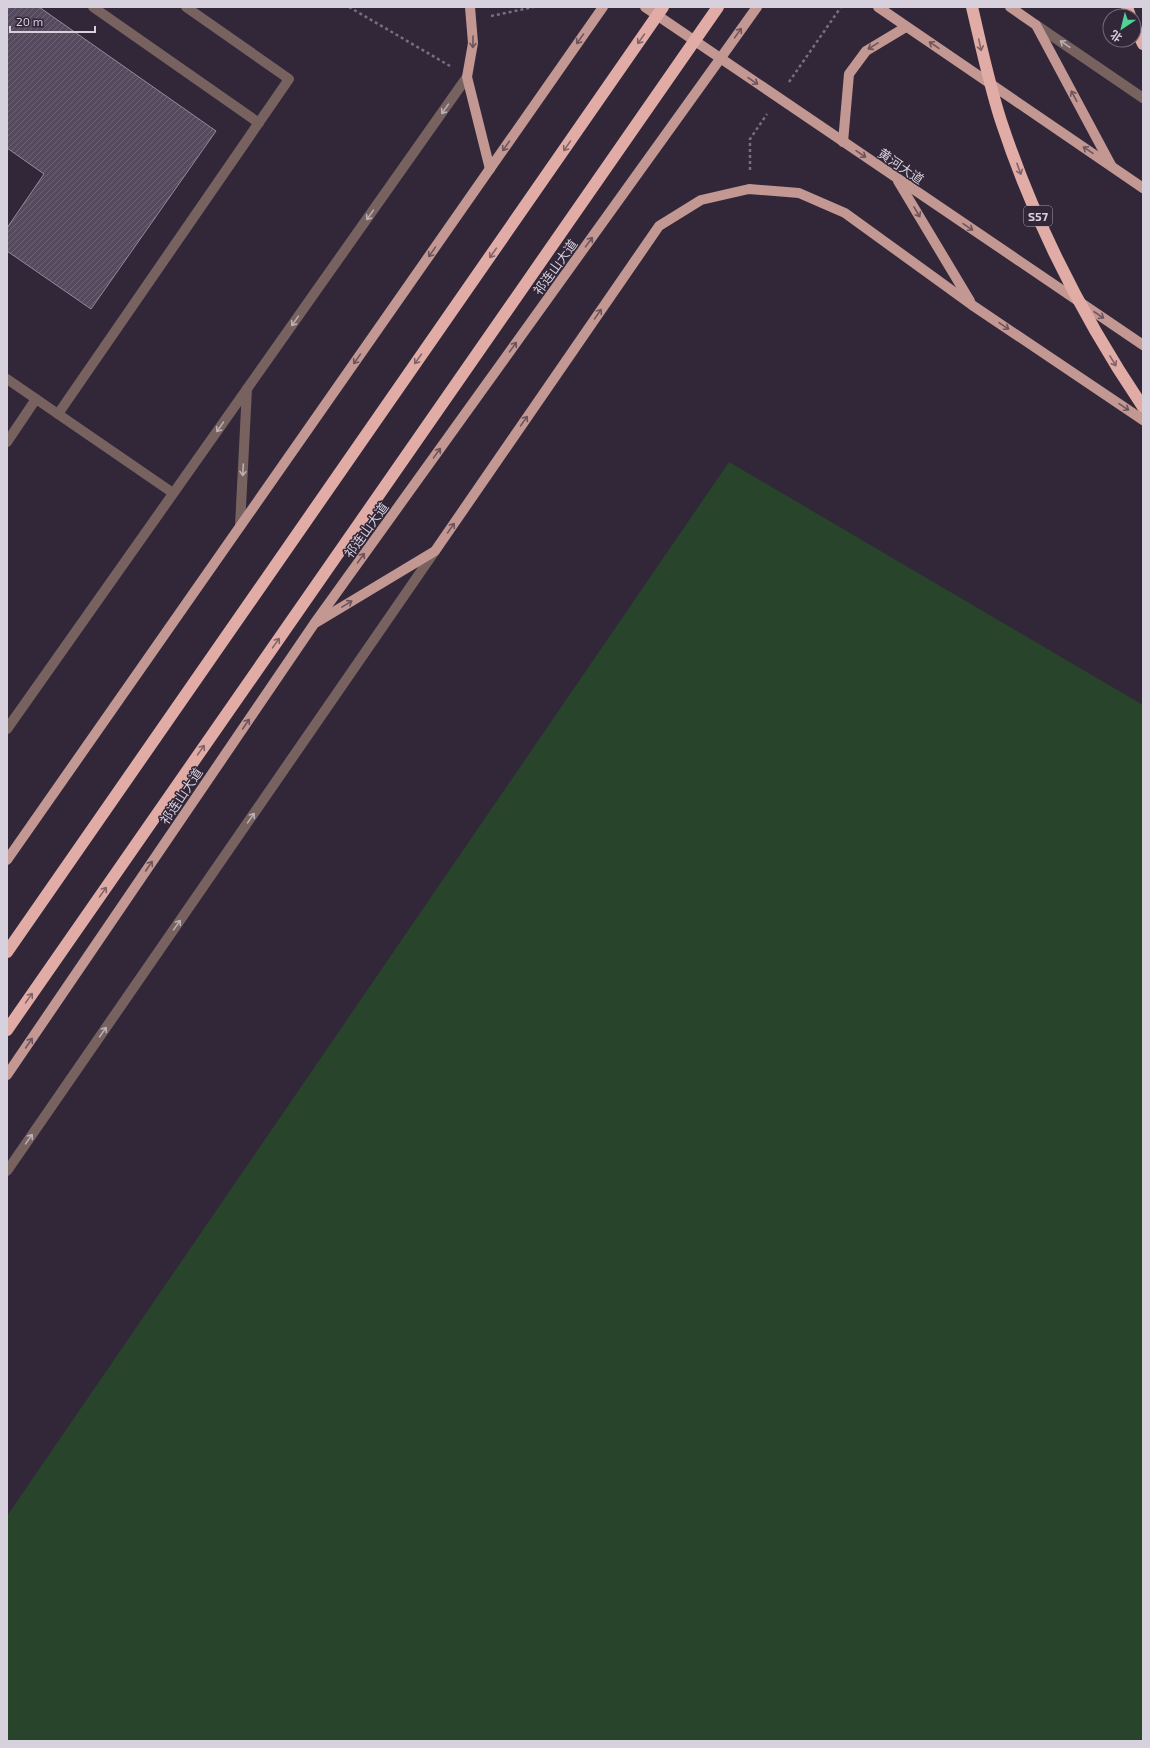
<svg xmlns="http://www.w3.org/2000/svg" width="1150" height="1748" font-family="'Exo 2','Noto Sans SC',sans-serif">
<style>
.green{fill:#28442b}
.building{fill:url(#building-hatch);stroke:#95899f}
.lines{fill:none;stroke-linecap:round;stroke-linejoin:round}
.path{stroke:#776f7f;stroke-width:2.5;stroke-dasharray:3 3;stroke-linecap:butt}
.minor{stroke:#78625f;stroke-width:10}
.major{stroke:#c39792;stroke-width:10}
.highway{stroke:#e1aca6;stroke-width:12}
.highway-bridge{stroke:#e1aca6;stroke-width:12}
.oneway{stroke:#6b545d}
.oneway2{stroke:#80636a}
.oneway3{stroke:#bab0b7}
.labels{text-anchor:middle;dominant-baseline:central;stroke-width:3;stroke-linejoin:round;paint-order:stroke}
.shield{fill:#312739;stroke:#a59eac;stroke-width:1}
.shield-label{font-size:12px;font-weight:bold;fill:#d7d1dd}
.street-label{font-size:13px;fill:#d7d1dd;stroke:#312739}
</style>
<defs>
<pattern id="building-hatch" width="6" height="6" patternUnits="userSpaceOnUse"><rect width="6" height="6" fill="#554a5e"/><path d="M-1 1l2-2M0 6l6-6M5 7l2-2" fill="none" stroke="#6d6375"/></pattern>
</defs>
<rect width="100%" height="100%" fill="#312739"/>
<polygon class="green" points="729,462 1143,705 1143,1741 7,1741 7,1516"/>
<polygon class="building" points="7,7 39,7 216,131 91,309 7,251 7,228 44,174 7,148"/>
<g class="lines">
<g class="path">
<polyline points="349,7 450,66"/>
<polyline points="491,16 534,7"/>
<polyline points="789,82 841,7"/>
<polyline points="750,170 750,139 767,114"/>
</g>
<g class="minor">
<polyline points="93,7 259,123"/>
<polyline points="1036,25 1143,98"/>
<polyline points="7,379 173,493"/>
<polyline points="58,414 289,79 186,7"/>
<polyline points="7,442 36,399"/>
<polyline points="240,526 247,389"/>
<polyline points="7,729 467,77"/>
<polyline points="7,1171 435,551"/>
</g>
<g class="major">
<polyline points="470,7 473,43 467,77 490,169"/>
<polyline points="645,7 1143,345"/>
<polyline points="878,7 1143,188"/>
<polyline points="1010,7 1036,25 1111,165"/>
<polyline points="843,142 849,74 866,51 906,27"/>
<polyline points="898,181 970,301"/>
<polyline points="317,622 435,551 659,226 701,200 749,189 799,193 845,213 972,305 1143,420"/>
<polyline points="7,860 603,7"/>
<polyline points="7,1075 314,624 720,59 757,7"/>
</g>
<g class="highway">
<polyline points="1127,7 1130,16"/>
<polyline points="1134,25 1143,44"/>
</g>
<g class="highway-bridge">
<path d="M972,7C981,45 989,84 1001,121C1035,224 1083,318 1143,407"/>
<polyline points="7,952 663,7"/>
<polyline points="7,1030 718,7"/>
</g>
</g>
<defs><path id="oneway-shaft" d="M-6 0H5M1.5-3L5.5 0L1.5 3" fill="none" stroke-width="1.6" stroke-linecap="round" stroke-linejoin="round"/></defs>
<g class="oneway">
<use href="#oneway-shaft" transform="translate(738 33) rotate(-55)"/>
<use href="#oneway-shaft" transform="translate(580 39) rotate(125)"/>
<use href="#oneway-shaft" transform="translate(473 42) rotate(91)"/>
<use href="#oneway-shaft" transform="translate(934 45) rotate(-146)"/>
<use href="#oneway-shaft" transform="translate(873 46) rotate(149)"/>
<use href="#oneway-shaft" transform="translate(753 81) rotate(34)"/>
<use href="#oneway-shaft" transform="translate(1074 96) rotate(-118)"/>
<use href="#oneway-shaft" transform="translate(506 146) rotate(125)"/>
<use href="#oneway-shaft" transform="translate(1088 150) rotate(-146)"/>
<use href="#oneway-shaft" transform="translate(861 154) rotate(34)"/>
<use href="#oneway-shaft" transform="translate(917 212) rotate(59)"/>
<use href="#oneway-shaft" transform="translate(968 227) rotate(34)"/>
<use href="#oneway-shaft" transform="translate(589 242) rotate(-54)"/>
<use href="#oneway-shaft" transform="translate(432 252) rotate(125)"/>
<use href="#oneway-shaft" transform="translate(598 314) rotate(-55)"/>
<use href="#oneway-shaft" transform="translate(1099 315) rotate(34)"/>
<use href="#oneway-shaft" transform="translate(1004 326) rotate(34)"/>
<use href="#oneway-shaft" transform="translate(513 347) rotate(-54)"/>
<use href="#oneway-shaft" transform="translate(357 359) rotate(125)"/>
<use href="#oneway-shaft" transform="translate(1124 407) rotate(34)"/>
<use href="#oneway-shaft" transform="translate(524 421) rotate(-55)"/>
<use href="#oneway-shaft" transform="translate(437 453) rotate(-54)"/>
<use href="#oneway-shaft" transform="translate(451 528) rotate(-55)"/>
<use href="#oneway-shaft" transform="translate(361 558) rotate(-54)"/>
<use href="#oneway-shaft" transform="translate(347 604) rotate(-31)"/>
<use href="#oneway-shaft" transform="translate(246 724) rotate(-56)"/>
<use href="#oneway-shaft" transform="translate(149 866) rotate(-56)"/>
<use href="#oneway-shaft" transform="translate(29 1043) rotate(-56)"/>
</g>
<g class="oneway2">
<use href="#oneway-shaft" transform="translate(641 39) rotate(125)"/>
<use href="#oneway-shaft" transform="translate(980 45) rotate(78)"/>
<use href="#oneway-shaft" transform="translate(567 146) rotate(125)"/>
<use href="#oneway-shaft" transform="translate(1019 169) rotate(70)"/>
<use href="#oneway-shaft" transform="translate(493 253) rotate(125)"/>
<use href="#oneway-shaft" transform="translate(418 359) rotate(125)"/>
<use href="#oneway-shaft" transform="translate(1113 361) rotate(59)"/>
<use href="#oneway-shaft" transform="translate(276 643) rotate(-55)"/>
<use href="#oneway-shaft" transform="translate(201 750) rotate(-55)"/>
<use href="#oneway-shaft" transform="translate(103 892) rotate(-55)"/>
<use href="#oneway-shaft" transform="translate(29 998) rotate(-55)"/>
</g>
<g class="oneway3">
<use href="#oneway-shaft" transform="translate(1065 44) rotate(-146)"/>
<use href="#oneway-shaft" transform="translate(445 109) rotate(125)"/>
<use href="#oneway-shaft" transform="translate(370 215) rotate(125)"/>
<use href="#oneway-shaft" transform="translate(295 321) rotate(125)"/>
<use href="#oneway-shaft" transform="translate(220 427) rotate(125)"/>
<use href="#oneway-shaft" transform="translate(243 470) rotate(93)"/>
<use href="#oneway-shaft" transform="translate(251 818) rotate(-55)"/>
<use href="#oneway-shaft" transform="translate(177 925) rotate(-55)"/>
<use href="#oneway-shaft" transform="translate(103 1032) rotate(-55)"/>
<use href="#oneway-shaft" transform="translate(29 1139) rotate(-55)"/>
</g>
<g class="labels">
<rect class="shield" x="1024" y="206" width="28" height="20" rx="3"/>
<g class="shield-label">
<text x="1038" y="216">S57</text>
</g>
<g class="street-label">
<text transform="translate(901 166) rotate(34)">黄河大道</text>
<text transform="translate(555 267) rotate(-54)">祁连山大道</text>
<text transform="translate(366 530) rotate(-54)">祁连山大道</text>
<text transform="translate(181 796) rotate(-56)">祁连山大道</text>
</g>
</g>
<rect width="1150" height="1748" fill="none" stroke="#d7d1dd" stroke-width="16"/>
<g transform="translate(1122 28) rotate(215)"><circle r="19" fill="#312739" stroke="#736b7b"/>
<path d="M0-3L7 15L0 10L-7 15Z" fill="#51d398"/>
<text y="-6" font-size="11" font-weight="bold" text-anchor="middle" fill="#d7d1dd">北</text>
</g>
<path d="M10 26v6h85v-6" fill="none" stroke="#d7d1dd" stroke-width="2"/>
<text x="16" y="26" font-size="12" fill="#d7d1dd" stroke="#312739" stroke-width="3" paint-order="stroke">20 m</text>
</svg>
